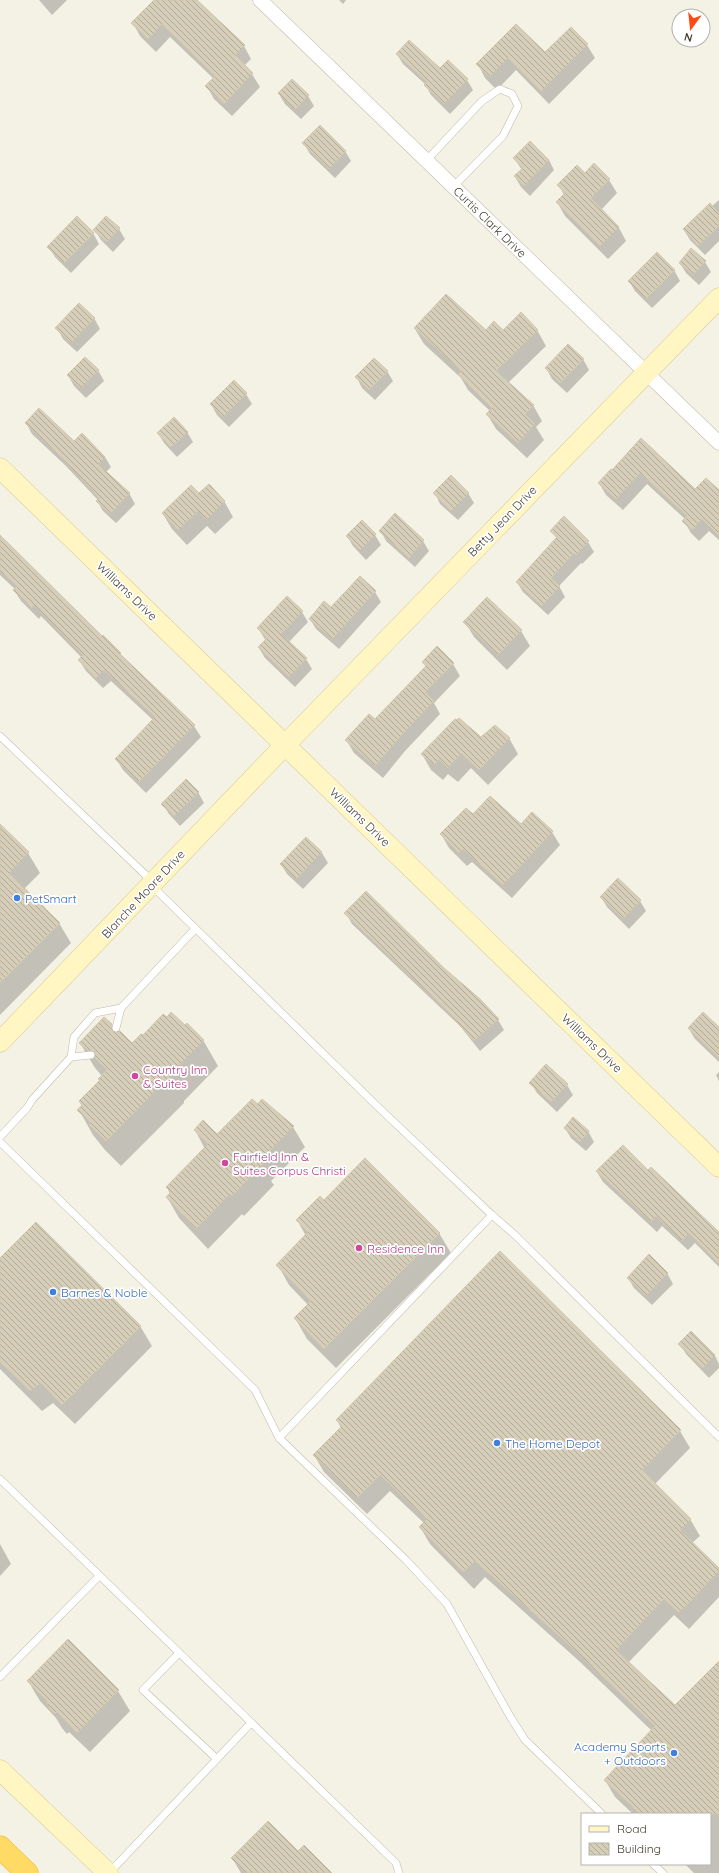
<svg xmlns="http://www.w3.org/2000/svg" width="719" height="1873" font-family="Quicksand,sans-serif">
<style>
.shadow{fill:#0003}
.building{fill:url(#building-back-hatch);stroke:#d2c6ac}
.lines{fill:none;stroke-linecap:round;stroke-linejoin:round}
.lane-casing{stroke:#c0baa7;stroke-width:8}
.street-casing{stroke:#c0baa7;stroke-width:15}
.secondary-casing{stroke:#d7cb91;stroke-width:21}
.highway-casing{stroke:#e9b42a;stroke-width:23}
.lane{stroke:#fff;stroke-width:7}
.street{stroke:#fff;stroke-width:14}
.secondary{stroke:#fff6c4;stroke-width:20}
.highway{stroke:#ffda65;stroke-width:22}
.shop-dot{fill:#3f7fe0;stroke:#fff;stroke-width:1.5}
.hotel-dot{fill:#d1479c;stroke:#fff;stroke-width:1.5}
.labels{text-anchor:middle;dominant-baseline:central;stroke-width:3.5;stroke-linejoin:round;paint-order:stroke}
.street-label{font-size:12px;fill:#474134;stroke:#fff}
.shop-label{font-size:12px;fill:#366cbe;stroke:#fff;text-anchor:start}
.hotel-label{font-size:12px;fill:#b23c85;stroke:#fff;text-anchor:start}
</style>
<defs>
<pattern id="building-back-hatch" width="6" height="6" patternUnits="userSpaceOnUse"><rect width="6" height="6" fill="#d6ceb9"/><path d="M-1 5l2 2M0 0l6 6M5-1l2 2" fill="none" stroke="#afa997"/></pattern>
</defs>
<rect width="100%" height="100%" fill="#f4f1e5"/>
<g class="shadow">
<polygon points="39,0 67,0 52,15"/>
<polygon points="153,0 196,0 244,46 251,59 244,66 252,74 260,87 232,116 214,99 207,86 214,79 170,37 156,52 140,36 133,23 154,1"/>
<polygon points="339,0 346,0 343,4"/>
<polygon points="516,25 545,54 571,28 587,45 595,58 549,104 516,70 497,90 485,78 478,64"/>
<polygon points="397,54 467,80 473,90 450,114 431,95 425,84 403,64"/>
<polygon points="279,94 308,96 314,106 301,119 285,104"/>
<polygon points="304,144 345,151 351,161 335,178 310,154"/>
<polygon points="514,158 549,160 554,170 530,196 521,187 515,177 522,170"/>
<polygon points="594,165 609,180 617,193 601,210 619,228 626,241 608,259 565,216 557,202 564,195 559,185 585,175"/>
<polygon points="719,200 719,241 705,255 690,240 684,230"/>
<polygon points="119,229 125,239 113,252 101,240 95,230"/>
<polygon points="93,233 99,244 71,273 55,257 49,247"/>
<polygon points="705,262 711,272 699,285 686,273 680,263"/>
<polygon points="674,270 680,281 652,308 635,291 629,281"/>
<polygon points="94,318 100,329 77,352 63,339 57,328"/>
<polygon points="415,329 486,331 537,330 546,346 508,383 533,405 542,421 536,427 544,440 527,458 496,429 487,414 490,411 468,390 461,378 424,344"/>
<polygon points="583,359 589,370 567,393 552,379 546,368"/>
<polygon points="98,370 104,381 86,398 74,386 68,375"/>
<polygon points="387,371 393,381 375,400 362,388 357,378"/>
<polygon points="234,381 246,394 252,404 229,427 217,415 211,404"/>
<polygon points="26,423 74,442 105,457 111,467 106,472 129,493 135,504 116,523 103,511 97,501 98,500 66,466 32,434"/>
<polygon points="187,432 193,442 177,457 164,443 158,433"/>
<polygon points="641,440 695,490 719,492 719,540 709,531 699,541 691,533 684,521 685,519 647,484 623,510 606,495 599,483 613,471"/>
<polygon points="435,493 468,493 474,503 458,520 440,504"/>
<polygon points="224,501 233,517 215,534 207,526 187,545 172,529 163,514"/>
<polygon points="395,515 423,541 429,551 415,567 386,541 381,531"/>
<polygon points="552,531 588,542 594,552 582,564 581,563 559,586 565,597 548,615 523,592 517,582 557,539"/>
<polygon points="375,535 381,545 366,560 353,546 347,536"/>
<polygon points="0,536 120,653 123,659 194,726 201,737 146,793 123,770 116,759 153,720 111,681 103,688 86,671 79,660 82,658 41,616 39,619 21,601 14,590 15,589 0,575"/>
<polygon points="360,578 375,592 381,602 339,649 316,629 310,619 331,608"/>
<polygon points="302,612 308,622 289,642 306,659 312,669 295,687 265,658 259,648 266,641 258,628"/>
<polygon points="465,622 521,631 530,646 507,670 474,637"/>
<polygon points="423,662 453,664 460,676 434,703 440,714 405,751 383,778 354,753 347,741 375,720 426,667"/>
<polygon points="509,738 518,754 488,785 471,768 458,782 448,774 443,780 431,770 422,754 481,739"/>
<polygon points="198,792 204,803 180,826 169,814 163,804"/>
<polygon points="473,816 552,832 560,845 512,898 472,862 467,866 449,848 441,834"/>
<polygon points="0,825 28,853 40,873 24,889 59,923 71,943 0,1015"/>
<polygon points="306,838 322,853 328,863 303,889 287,874 281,864"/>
<polygon points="618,879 640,901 646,911 629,929 607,907 601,897"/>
<polygon points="346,913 444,969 498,1020 504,1030 480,1051 460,1026 352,924"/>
<polygon points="111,1025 116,1033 132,1045 143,1037 186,1027 203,1040 218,1066 184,1101 184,1103 121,1166 105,1150 93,1135 79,1110 100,1081 99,1079 102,1076 95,1068 80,1043"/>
<polygon points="689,1029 719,1029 719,1062 695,1039"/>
<polygon points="719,1072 719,1081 716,1075"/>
<polygon points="531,1083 567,1085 573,1095 557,1112 537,1093"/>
<polygon points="262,1100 293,1127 305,1147 271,1181 274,1185 244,1216 242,1214 208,1249 179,1218 167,1197 170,1194 167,1187 205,1149 195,1130 217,1135"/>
<polygon points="565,1128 588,1131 594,1142 586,1151 571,1138"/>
<polygon points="597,1172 648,1172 719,1234 719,1267 695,1243 688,1250 662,1226 657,1232 603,1182"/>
<polygon points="324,1201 439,1233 451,1253 336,1368 307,1339 295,1318 308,1305 289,1285 278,1265 306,1236 297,1220"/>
<polygon points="500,1252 680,1431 690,1448 655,1484 690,1519 700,1536 692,1543 719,1569 719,1597 689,1629 674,1615 628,1663 675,1707 719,1662 719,1873 694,1873 685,1864 710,1864 710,1814 633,1814 615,1797 605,1780 652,1731 579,1661 485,1577 474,1589 430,1544 420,1527 424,1523 390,1491 367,1514 324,1472 314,1455 341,1428 337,1420"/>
<polygon points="0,1259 140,1326 152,1346 75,1424 53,1403 42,1411 0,1369"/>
<polygon points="667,1273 673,1284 652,1305 634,1288 628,1278"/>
<polygon points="691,1332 715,1356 719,1364 719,1368 709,1378 686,1354 680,1344"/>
<polygon points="0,1544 11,1564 0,1576"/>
<polygon points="68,1640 118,1691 130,1711 90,1752 69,1732 67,1734 62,1728 56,1718 40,1701 28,1681"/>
<polygon points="298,1852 330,1873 241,1873 232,1858"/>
</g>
<g class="building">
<polygon points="154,0 197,0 245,45 235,55 253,73 224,104 205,86 215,76 162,24 148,39 131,23"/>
<polygon points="516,24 545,52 571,27 588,44 541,91 508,58 489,77 476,64"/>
<polygon points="409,40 440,68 448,60 468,79 444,104 424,85 427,82 396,54"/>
<polygon points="292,79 309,95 295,110 278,93"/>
<polygon points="320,125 346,151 329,169 302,143"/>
<polygon points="530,141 549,160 524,186 514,176 523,168 513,158"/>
<polygon points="594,163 610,179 591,198 619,227 600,246 556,202 565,193 557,185 577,165 585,173"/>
<polygon points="710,203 719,213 719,226 698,246 683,229"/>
<polygon points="77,216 94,233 64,263 47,247"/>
<polygon points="106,216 120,228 107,242 93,230"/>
<polygon points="691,248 706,261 693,275 679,263"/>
<polygon points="657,252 675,270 646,299 628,281"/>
<polygon points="446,294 486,330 494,321 503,330 521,312 538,330 496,371 534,405 525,414 535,424 518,443 486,414 492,408 458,374 461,371 414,328"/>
<polygon points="79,303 95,318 71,343 55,328"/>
<polygon points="568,344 584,359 560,383 545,368"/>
<polygon points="85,357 99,370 80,388 67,375"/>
<polygon points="374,358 388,371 369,390 355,377"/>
<polygon points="234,380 247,393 223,417 210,404"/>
<polygon points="39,408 74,441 82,433 105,457 98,464 130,493 110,514 96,501 99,498 59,455 25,423"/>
<polygon points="174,417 188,432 171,447 157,433"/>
<polygon points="641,438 695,489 706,478 719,490 719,536 702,519 692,530 682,521 687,516 640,473 616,499 598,483 611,469 612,470"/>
<polygon points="451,475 469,493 451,511 433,493"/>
<polygon points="209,484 225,501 206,520 198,511 178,530 162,513 191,485 199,493"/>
<polygon points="395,513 424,540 409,558 379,531"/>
<polygon points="564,516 589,541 576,555 574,553 551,578 560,586 542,606 516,582 557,537 550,531"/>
<polygon points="362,520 376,534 360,550 346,536"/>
<polygon points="0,535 102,636 103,635 121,653 120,654 195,725 139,782 115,759 155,717 104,670 96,678 78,660 83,655 34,605 32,608 13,590 17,586 0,571"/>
<polygon points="360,576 376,591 332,639 309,619 324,601 331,607"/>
<polygon points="287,596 303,611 281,634 307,658 289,677 258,647 267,638 257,628"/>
<polygon points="487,597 522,630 498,655 463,622"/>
<polygon points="437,646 454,663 425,692 434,701 398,739 375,766 345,740 369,714 375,719 426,666 422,662"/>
<polygon points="459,718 481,737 495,725 510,738 479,770 461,753 448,768 439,759 434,765 421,754 455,719 457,720"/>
<polygon points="186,779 199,792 174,816 161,804"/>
<polygon points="490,796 521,824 532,812 553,831 503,885 463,849 459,853 440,834 466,808 473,814"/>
<polygon points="0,824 29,852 9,873 60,923 0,983"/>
<polygon points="306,837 322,852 296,879 280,864"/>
<polygon points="618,878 641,900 623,919 600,897"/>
<polygon points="366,891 444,968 480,999 499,1019 474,1041 456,1021 457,1020 344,913"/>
<polygon points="171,1012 185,1025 187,1023 204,1040 169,1075 170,1076 106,1141 89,1125 91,1123 77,1110 82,1105 79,1101 100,1080 98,1079 107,1070 95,1058 95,1052 87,1050 79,1043 104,1017 112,1024 111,1029 113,1032 120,1031 132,1043 141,1034 143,1035 163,1014 167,1017"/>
<polygon points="703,1012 719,1027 719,1058 688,1028"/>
<polygon points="546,1064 568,1084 551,1102 529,1083"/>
<polygon points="252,1099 258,1104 262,1099 294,1126 260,1161 263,1164 232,1196 230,1194 196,1229 166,1197 171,1192 166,1187 208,1144 194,1130 203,1120 217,1134"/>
<polygon points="573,1117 589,1131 580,1142 564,1128"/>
<polygon points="623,1145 648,1170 651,1167 719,1232 719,1264 689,1233 682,1241 656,1216 651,1222 596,1171"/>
<polygon points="365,1158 440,1233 324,1349 294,1318 311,1301 276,1265 308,1232 296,1220 320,1196 324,1200"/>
<polygon points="36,1222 141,1326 62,1405 41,1383 30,1391 0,1362 0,1258"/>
<polygon points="500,1251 681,1430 642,1470 691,1519 680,1530 719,1568 719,1571 679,1613 664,1599 616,1650 675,1705 719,1661 719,1814 640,1814 604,1780 655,1726 568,1644 475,1561 463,1572 419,1527 427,1519 380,1475 357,1498 313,1455 342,1426 336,1420"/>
<polygon points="649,1254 668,1273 646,1296 627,1278"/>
<polygon points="691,1331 715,1355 703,1368 678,1344"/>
<polygon points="68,1639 119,1690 77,1733 57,1712 55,1714 49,1708 46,1700 27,1681"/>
<polygon points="268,1821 298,1851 304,1845 332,1873 246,1873 231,1858"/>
</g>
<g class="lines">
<g class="lane-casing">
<g id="lane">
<polyline points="426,161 482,101 500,89 512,94 518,106 503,136 453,187"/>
<polyline points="0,736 152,881"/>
<polyline points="151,885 376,1105 492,1215 515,1235 719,1437"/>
<polyline points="116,1028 121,1008"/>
<polyline points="71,1057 91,1055"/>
<polyline points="0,1137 27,1108 32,1100 71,1057 74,1037 95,1013 121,1008 195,929"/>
<polyline points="0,1142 255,1390 279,1438 406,1560 447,1604 511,1718 525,1740 602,1814"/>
<polyline points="279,1438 492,1215"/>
<polyline points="0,1479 396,1863 399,1873"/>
<polyline points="179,1653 143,1690 217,1759"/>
<polyline points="0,1677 99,1576"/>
<polyline points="653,1864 663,1873"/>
<polyline points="110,1872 251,1723"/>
</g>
</g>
<g class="street-casing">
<polyline id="street" points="260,0 719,443"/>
</g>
<g class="secondary-casing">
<g id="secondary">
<polyline points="0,468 719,1167"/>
<polyline points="0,1042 286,744 719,298"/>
<polyline points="0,1770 108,1873"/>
</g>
</g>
<g class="highway-casing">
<polyline id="highway" points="0,1847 27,1873"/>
</g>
<use href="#lane" class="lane"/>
<use href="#street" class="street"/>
<use href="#secondary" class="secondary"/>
<use href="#highway" class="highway"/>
</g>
<g class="shop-dot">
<circle cx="17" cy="898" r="4"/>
<circle cx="53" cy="1292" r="4"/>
<circle cx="497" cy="1443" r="4"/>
<circle cx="674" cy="1753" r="4"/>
</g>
<g class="hotel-dot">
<circle cx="135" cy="1076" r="4"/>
<circle cx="225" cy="1163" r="4"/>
<circle cx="359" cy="1248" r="4"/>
</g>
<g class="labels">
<g class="street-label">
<text transform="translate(490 222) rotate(44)">Curtis Clark Drive</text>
<text transform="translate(502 521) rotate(-46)">Betty Jean Drive</text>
<text transform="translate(127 591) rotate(44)">Williams Drive</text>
<text transform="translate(360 817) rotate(44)">Williams Drive</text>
<text transform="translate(143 894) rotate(-47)">Blanche Moore Drive</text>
<text transform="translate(592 1043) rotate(44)">Williams Drive</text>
</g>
<g class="shop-label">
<text x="25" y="898">PetSmart</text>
<text x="61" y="1292">Barnes &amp; Noble</text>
<text x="505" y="1443">The Home Depot</text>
<text x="666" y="1746" text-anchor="end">Academy Sports<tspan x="666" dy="14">+ Outdoors</tspan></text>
</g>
<g class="hotel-label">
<text x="143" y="1069">Country Inn<tspan x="143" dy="14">&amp; Suites</tspan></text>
<text x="233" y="1156">Fairfield Inn &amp;<tspan x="233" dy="14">Suites Corpus Christi</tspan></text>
<text x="367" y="1248">Residence Inn</text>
</g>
</g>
<rect x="581" y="1813" width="130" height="52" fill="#ffffff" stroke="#b5b3ae"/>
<rect x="589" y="1826" width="20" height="6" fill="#fff6c4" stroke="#b5b3ae"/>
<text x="617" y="1833" font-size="12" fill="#474134">Road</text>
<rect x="589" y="1843" width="20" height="12" fill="url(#building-back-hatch)" stroke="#b5b3ae"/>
<text x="617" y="1853" font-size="12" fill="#474134">Building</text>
<g transform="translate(691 28) rotate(195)"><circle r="19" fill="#ffffff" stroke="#b5b3ae"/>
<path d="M0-3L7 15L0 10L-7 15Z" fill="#ff4a11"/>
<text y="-6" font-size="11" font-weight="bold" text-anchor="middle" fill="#474134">N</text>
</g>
</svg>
